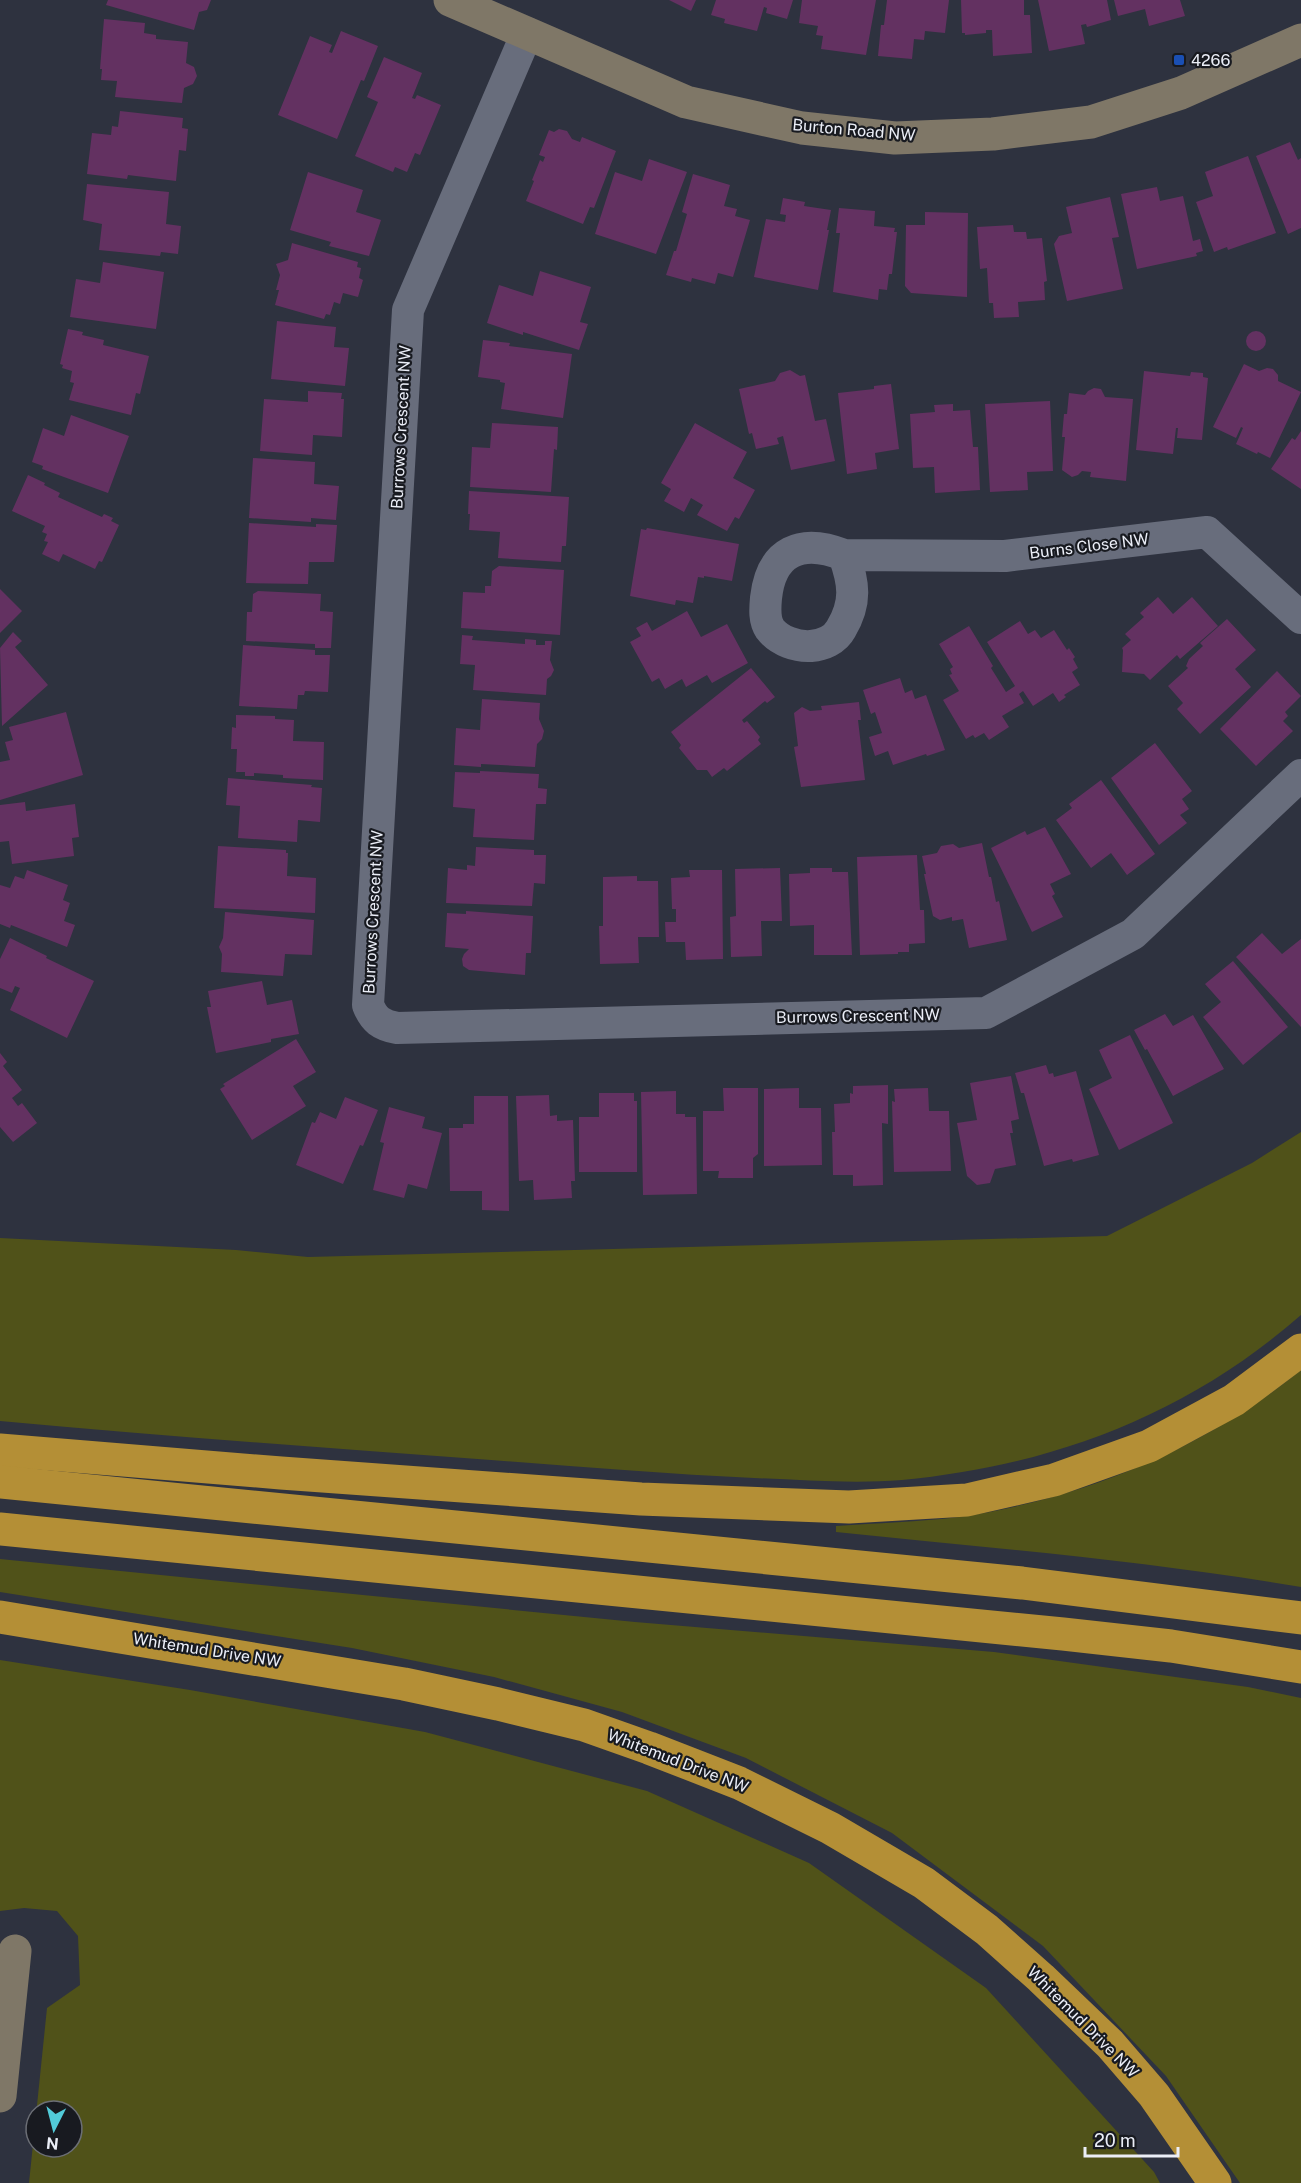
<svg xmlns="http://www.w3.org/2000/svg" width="1301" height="2183" font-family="'Public Sans',sans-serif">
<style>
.green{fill:#505219;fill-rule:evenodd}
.building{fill:#633161}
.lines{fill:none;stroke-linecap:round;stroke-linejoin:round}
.street{stroke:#686d7c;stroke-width:32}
.secondary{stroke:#7f7767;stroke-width:33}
.highway{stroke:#b48f36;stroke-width:33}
.transit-dot{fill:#1a4fb4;stroke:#181a20;stroke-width:2}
.labels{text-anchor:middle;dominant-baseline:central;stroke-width:4.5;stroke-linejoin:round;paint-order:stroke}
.poi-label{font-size:16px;fill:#ebeef7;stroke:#181a20;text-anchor:start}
.street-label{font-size:16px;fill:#ebeef7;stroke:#181a20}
</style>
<rect width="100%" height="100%" fill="#2e323f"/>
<g class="green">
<path d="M1301,1132V1315C1187,1415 1052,1466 902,1480C854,1484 803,1480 754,1478C666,1474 579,1467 491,1460C327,1448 164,1436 0,1421V1238L236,1250L308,1257L1107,1236L1252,1163Z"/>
<path d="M1301,1370V1587C1147,1561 992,1548 836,1532V1526C877,1523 918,1522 959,1517C1082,1499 1204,1449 1301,1370Z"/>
<polygon points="0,1559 635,1622 994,1652 1248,1687 1301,1698 1301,2183 1240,2183 1166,2076 1043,1946 892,1833 746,1758 622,1712 494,1677 352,1648 0,1592"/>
<path d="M0,1660L190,1690L425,1732L647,1791L809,1863L986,1988L1154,2172L1160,2183H29L47,2008L80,1985L78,1936L57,1911L24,1908L0,1911ZM36,2111H72V2147H36Z"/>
</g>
<g class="building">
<polygon points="108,0 211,0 207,10 199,12 194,30 106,5"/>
<polygon points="669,0 696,0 691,11"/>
<polygon points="716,0 793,0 787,19 766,13 767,8 764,7 757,31 724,23 725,19 711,15"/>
<polygon points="802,0 876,0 866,55 821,49 823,36 816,35 818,26 799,23"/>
<polygon points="887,0 949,0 945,33 925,31 924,40 914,39 912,59 878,56 881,25 884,25"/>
<polygon points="961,0 1024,0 1024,15 1030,15 1032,53 993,56 992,30 986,30 986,33 965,35 965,33 962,33"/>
<polygon points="1038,0 1107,0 1111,20 1087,27 1086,24 1081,25 1085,44 1049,51"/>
<polygon points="1114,0 1180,0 1185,16 1149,26 1145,9 1118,16"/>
<polygon points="104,19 145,23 144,33 156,35 156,39 188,42 186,63 194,67 197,76 193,84 184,88 182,103 115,97 117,81 101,80 102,69 100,69"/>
<polygon points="341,31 378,46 364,81 361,80 337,139 278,115 310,36 332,45 329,52 332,53"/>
<polygon points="384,57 422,73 412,98 415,99 417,95 441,105 420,155 415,153 407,172 395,167 393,172 355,156 378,102 367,97"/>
<polygon points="120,111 183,118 182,128 188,129 186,151 179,150 176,181 128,175 127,179 87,174 92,133 111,135 112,126 118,127"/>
<polygon points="559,129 567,131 572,139 580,142 582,137 616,151 594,208 590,207 583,224 526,201 534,181 532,180 540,160 543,162 545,157 539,155 549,130 554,132"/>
<polygon points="1290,142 1298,160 1301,158 1301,228 1288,234 1256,156"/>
<polygon points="1248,156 1276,233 1228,250 1227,247 1214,252 1196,202 1213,196 1205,172"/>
<polygon points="649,159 687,172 656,254 595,234 615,172 642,181"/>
<polygon points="308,172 363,190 356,212 381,220 369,256 329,246 331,242 290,230"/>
<polygon points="693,174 730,185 724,206 737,209 735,216 750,220 733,277 718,273 715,284 692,278 691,282 666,275 674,251 676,251 687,214 682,212"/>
<polygon points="87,184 169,192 166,224 181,226 178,254 161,252 160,256 99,250 102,224 83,220"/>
<polygon points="1157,187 1160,201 1183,196 1193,241 1200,239 1203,251 1196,253 1197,256 1137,269 1121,194"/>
<polygon points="1110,197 1119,237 1112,238 1123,289 1067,301 1054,244 1059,236 1072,233 1066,207"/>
<polygon points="783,198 805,202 804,206 831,210 827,230 829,230 818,290 754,277 766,219 785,222 786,215 780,214"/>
<polygon points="839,208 875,211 874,226 895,228 894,232 897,232 892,274 889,274 887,290 879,289 878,300 833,292 840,233 836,233"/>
<polygon points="925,212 968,213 967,297 911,293 905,286 906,225 925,225"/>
<polygon points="1013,225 1014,232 1026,232 1027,239 1042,238 1047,281 1044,282 1045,300 1018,302 1019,317 994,318 993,303 989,303 987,268 980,269 977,227"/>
<polygon points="292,243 358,262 357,267 361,268 359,278 363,280 358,297 343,293 340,304 334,302 330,315 326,314 324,319 275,305 279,290 276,290 280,275 276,264 288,260"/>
<polygon points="103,262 164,272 156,329 70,317 76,279 100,283"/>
<polygon points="540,271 591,287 580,322 588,324 579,350 523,332 523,335 487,323 499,285 533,296"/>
<polygon points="277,321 336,327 334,347 349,348 345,386 271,379"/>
<polygon points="68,329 83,332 82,335 104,340 103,345 149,356 140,394 136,393 131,415 69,400 74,383 70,382 72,371 62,368 63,365 60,364"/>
<circle cx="1256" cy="341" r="10"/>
<polygon points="483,340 510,343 509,346 572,354 563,418 501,409 505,383 500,382 500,380 478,377"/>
<polygon points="1244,364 1259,371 1267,368 1273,369 1278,375 1278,381 1301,392 1270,458 1258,452 1257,454 1236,444 1243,428 1241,427 1236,438 1213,427"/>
<polygon points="790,370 800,376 805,375 815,421 826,419 835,461 791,470 783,436 777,438 779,444 756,449 752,433 749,434 739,389 775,381 780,373"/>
<polygon points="1144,371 1190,376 1191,372 1203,373 1203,377 1208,378 1202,440 1177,438 1178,428 1176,428 1173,454 1136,450"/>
<polygon points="891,384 899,449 875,453 877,469 847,474 838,393 874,389 874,386"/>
<polygon points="1094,388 1101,389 1105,397 1133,399 1126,481 1090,477 1091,472 1082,471 1078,475 1072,477 1062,470 1065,437 1062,437 1064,414 1067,414 1069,393 1085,395 1088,391"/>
<polygon points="308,391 342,393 341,399 344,399 342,437 313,435 312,455 260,451 264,399 308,402"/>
<polygon points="1050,401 1053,471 1027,472 1028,490 990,492 985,404"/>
<polygon points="953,404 953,411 970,410 973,447 978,447 980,490 935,493 934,467 913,468 910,414 935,412 934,405"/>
<polygon points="71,415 129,436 108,493 42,469 43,466 32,462 43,428 64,436"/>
<polygon points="492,423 558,427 557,450 554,449 551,492 470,487 472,447 490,448"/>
<polygon points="695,423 747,452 733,478 755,490 739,519 735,517 727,531 697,515 703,505 691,498 684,512 664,501 671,489 661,483"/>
<polygon points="1301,431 1301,489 1271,469 1292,438 1295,440"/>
<polygon points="253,458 315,462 314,484 339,486 336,520 311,518 311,522 249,518"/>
<polygon points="28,475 45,483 44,485 60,493 58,497 102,517 104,514 113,518 111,521 119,525 102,562 99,561 95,569 63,554 59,562 42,554 48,542 44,541 47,534 42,532 45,526 12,511"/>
<polygon points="469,491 569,497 566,546 562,546 561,562 498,558 500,532 469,530 470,514 468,514"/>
<polygon points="249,523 316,527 316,524 337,525 334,562 309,562 308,584 246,583"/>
<polygon points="647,528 739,544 732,581 704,576 704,578 698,577 693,603 676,600 675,605 630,596 641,529 646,530"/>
<polygon points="499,566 564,570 560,635 461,628 463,592 485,593 485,586 491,586 492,571"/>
<polygon points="0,589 22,611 0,633"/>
<polygon points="258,591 321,594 320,611 333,612 331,648 315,648 315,644 246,641 247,612 252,612 253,594"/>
<polygon points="1158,597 1173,614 1192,597 1218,626 1180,659 1177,655 1150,680 1144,674 1122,672 1123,650 1122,648 1131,640 1125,634 1144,617 1140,613"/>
<polygon points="687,611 701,637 727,624 748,663 712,683 707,675 686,687 682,679 665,689 659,678 652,682 630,642 641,636 636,628 647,622 652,631"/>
<polygon points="1227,619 1256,650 1235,669 1251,687 1200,734 1177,709 1183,703 1168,686 1188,668 1186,666 1189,659 1203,646 1200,643"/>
<polygon points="1020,621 1028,634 1035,630 1041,638 1054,630 1067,650 1069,648 1075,657 1073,659 1078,668 1072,672 1080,685 1064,695 1066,697 1059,702 1053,693 1033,706 1023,691 1019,694 1024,703 1002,716 1009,727 989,740 984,733 975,738 973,735 966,739 943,700 959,691 949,675 952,674 950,669 953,667 939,644 969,626 993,666 991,668 1006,692 1015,686 987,642"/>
<polygon points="13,632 22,641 15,647 48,685 2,726 0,648"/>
<polygon points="462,635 473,636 472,640 525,644 525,639 536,640 536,645 545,645 545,641 552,641 550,660 554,670 551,676 547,679 546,695 473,690 475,665 460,664"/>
<polygon points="243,645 315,650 315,655 330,655 328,692 305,691 304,695 298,695 297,709 239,706"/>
<polygon points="751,668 775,697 767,703 765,701 742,720 744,723 747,721 760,737 758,740 761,744 727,771 724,768 712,777 707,770 697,770 679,748 681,745 671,732"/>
<polygon points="1277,671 1301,696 1285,712 1288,716 1283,721 1293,731 1256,766 1220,729"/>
<polygon points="900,678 905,693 912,690 915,699 926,695 945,750 927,756 926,754 893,765 888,751 875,756 869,737 882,733 875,712 871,714 863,690"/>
<polygon points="482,699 540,703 539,719 544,731 542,739 537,744 535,767 481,764 481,767 454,765 456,728 480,730"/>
<polygon points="859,702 861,720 858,720 865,780 801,787 794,747 798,746 794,713 802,707 810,711 822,710 821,706"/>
<polygon points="66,712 83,775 0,800 0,762 10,760 5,742 13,740 9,727"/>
<polygon points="236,715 275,716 275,719 294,720 293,741 324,742 323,780 283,778 283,775 254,773 254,776 245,776 245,772 236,772 237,749 231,749 232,727 236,728"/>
<polygon points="1155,743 1192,791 1182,799 1189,809 1180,815 1187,823 1159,845 1111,778"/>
<polygon points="480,771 539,774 538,788 547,789 546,804 536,804 534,840 473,837 475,809 453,807 455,772 480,773"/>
<polygon points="228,778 312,785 311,787 322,788 320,822 298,820 297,842 238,838 240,806 226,805"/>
<polygon points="1101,780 1155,854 1127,875 1111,853 1091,868 1056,820 1072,808 1069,804"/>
<polygon points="25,802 26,811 75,804 79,837 72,838 74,856 12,864 9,841 0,842 0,805"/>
<polygon points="1045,827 1071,874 1050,884 1055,894 1052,896 1063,917 1032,932 991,848 1025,831 1027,835"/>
<polygon points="982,843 989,877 991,877 996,902 999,901 1007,940 969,948 963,919 952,921 952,917 940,920 933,916 924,874 926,874 922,856 937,853 941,846 953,844 959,848"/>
<polygon points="218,846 286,850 286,853 288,853 287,876 316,878 315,913 214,908"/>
<polygon points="476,847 534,850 534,855 546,855 545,884 534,883 532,906 446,903 448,868 467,870 467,865 475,866"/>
<polygon points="917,855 920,910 924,910 925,943 909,944 909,952 898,952 898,954 860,955 857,857"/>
<polygon points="780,868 782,921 761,921 762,956 731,957 730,917 736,916 735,869"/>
<polygon points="810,868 832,868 832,872 848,872 852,955 814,955 814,925 790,926 789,874 810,873"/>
<polygon points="27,870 68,885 63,900 70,903 64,921 75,925 67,947 11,925 10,928 0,924 0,885 10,888 15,876 24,879"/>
<polygon points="689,870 722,870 723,959 686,960 685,942 666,942 665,922 676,922 676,909 672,909 671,878 690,877"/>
<polygon points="637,876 637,881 658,881 659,937 638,937 639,963 600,964 599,926 603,926 603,877"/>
<polygon points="466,911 533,916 531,953 526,953 525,975 469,970 463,966 462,959 464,954 469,949 445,947 447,913 466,914"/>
<polygon points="225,912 314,920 312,955 285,954 283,976 221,972 222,954 219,947 223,938"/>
<polygon points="1262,933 1282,954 1301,939 1301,1027 1236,957"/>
<polygon points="10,938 47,956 46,958 94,981 67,1038 10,1010 20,988 15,986 12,993 0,988 0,959"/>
<polygon points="1233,961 1288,1027 1243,1065 1203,1017 1221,1002 1205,984"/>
<polygon points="262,981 267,1005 292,1000 299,1034 271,1039 271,1042 216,1053 207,1007 211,1007 208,991"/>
<polygon points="1165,1014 1173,1026 1193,1015 1224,1069 1173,1096 1147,1049 1145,1050 1134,1030"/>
<polygon points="1130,1035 1173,1123 1119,1150 1089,1089 1112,1078 1099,1050"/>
<polygon points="296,1039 316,1072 293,1086 306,1106 252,1140 220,1089 225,1086 223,1084"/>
<polygon points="0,1053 7,1062 3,1066 22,1090 12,1098 18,1106 22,1103 37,1123 13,1142 0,1127"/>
<polygon points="1046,1065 1049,1074 1053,1073 1054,1077 1076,1071 1099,1155 1073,1162 1072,1159 1044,1166 1024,1093 1021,1093 1015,1073"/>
<polygon points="1011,1076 1019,1119 1011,1121 1013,1133 1010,1133 1016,1165 995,1169 990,1183 977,1185 967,1176 957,1123 977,1120 970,1083"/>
<polygon points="888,1085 888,1124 882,1123 883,1185 853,1186 853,1175 833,1175 832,1132 835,1132 834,1104 850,1103 850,1093 853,1094 853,1086"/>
<polygon points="723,1088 758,1088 758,1154 753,1158 753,1178 718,1178 719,1171 703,1171 703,1111 724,1111"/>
<polygon points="799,1088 799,1108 821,1108 822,1165 764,1166 764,1089"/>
<polygon points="928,1088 929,1111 949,1111 951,1171 894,1172 892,1101 895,1102 894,1089"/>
<polygon points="676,1091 676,1114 685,1114 685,1117 696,1117 697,1194 643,1195 641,1092"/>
<polygon points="599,1093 634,1093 634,1101 637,1101 637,1172 579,1172 579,1117 599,1117"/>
<polygon points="549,1095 550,1116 557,1115 557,1121 573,1120 575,1181 571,1181 572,1198 534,1200 533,1180 519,1181 516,1096"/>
<polygon points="474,1096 508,1096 509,1211 482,1210 482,1191 450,1191 449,1128 463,1128 463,1124 474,1124"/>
<polygon points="345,1097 378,1110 363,1146 360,1145 343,1184 296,1165 312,1122 315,1123 320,1112 336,1119"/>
<polygon points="389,1107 425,1117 422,1128 442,1133 427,1189 408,1184 404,1198 373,1190 384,1143 380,1142"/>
</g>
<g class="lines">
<g class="street">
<path d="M527,33L408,310L368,1005C374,1020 381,1025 397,1028L986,1013L1133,934L1301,775"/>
<path d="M844,555C854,583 857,602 841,629C835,640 823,645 811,646C797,647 779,641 770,629C764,620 765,609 766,598C771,551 801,538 844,555L1005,556L1207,532L1301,618"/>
</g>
<g class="secondary">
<polyline points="450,0 686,102 802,128 895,138 993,134 1091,122 1181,93 1301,40"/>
<polyline points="0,2096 15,1951"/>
</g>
<g class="highway">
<polyline points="0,1450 281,1473 641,1499 849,1507 967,1500 1054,1480 1149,1446 1234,1400 1301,1350"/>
<polyline points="0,1482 1022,1583 1301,1618"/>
<polyline points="0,1529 1063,1634 1171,1646 1301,1667"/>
<polyline points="0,1617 404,1684 498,1704 584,1725 649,1748 739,1783 830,1828 924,1883 987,1930 1041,1978 1110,2044 1154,2095 1215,2183"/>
</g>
</g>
<rect class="transit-dot" x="1173" y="54" width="12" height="12" rx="3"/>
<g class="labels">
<g class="poi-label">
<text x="1191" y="60">4266</text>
</g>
<g class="street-label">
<text transform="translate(854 130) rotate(5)">Burton Road NW</text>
<text transform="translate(401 427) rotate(-87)">Burrows Crescent NW</text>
<text transform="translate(1089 546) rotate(-7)">Burns Close NW</text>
<text transform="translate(373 912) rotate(-87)">Burrows Crescent NW</text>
<text transform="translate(858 1016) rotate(-1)">Burrows Crescent NW</text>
<text transform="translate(207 1650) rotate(9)">Whitemud Drive NW</text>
<text transform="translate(678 1761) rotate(21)">Whitemud Drive NW</text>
<text transform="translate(1083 2022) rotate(45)">Whitemud Drive NW</text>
</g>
</g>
<g transform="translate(54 2129) rotate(186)"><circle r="28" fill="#181a20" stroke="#6c6f76" stroke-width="1.5"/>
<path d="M0-4.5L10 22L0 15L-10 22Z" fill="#52cbd9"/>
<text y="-9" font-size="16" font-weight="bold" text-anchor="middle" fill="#ebeef7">N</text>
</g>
<path d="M1085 2147v9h93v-9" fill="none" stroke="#ebeef7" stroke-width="3"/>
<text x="1094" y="2147" font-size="18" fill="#ebeef7" stroke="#181a20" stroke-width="4.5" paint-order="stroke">20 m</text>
</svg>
